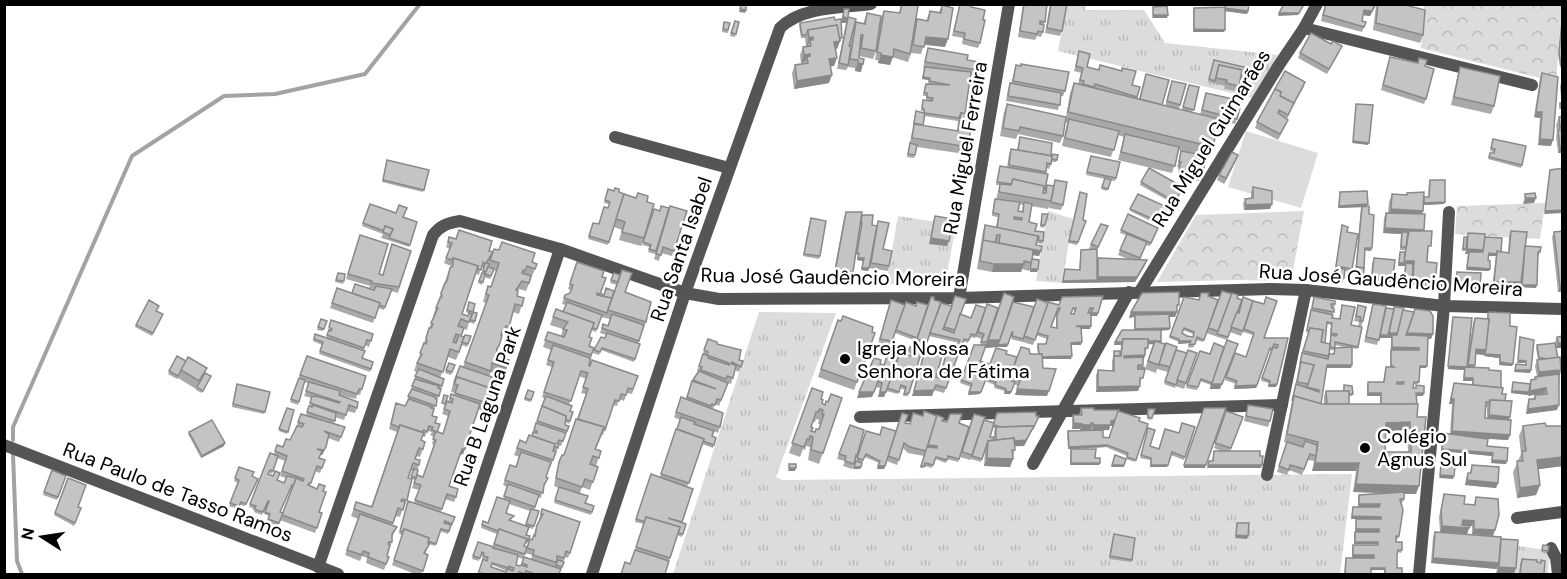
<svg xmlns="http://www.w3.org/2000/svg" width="1567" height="579" font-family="'DM Sans',sans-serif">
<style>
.grass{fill:url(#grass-tufts)}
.forest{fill:url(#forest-crowns)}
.garden{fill:#dcdcdc}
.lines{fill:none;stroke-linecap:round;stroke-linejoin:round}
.stream{stroke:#a3a3a3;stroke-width:4}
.street{stroke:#555;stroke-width:12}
.wall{fill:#a9a9a9;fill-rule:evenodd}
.shaded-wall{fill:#898989}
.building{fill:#c4c4c4;stroke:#898989;stroke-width:1.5;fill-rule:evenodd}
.poi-dot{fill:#000;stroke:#fff;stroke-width:2}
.labels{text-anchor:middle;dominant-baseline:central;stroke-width:5;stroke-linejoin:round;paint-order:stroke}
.street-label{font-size:20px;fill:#000;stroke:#fff}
.poi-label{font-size:20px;fill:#000;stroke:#fff;text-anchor:start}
</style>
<defs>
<pattern id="grass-tufts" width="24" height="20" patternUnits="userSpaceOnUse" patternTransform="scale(1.5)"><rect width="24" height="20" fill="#dcdcdc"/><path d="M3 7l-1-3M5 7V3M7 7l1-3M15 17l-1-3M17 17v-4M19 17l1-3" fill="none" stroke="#bbb"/></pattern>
<pattern id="forest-crowns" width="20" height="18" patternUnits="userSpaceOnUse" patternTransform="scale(1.5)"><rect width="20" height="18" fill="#dcdcdc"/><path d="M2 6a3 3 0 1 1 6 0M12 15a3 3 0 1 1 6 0" fill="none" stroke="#bbb"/></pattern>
</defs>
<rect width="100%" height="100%" fill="#fff"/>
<g class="grass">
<polygon points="1086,4 1085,10 1144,10 1165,43 1278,55 1252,98 1058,51 1067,5"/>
<polygon points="1048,211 1073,219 1062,283 1036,281"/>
<polygon points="898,216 956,225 945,285 886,284"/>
<polygon points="759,312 836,313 776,477 783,480 1352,474 1340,574 673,574"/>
<polygon points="1518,546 1541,549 1541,552 1550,549 1548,574 1515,574"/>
</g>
<g class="forest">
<polygon points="1424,5 1562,5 1556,82 1421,48"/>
<polygon points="1545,203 1540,239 1455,234 1457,206"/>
<polygon points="1304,211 1291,281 1238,280 1157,282 1196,215"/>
</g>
<polygon class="garden" points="1246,131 1318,153 1301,208 1228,187"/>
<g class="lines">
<g class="stream">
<polyline points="13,440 13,427 132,156 224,96 275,94 365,74 420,4"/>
<polyline points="13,454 17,561 22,574"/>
</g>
<g class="street">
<polyline points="1304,28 1532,85"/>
<polyline points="615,137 729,168"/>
<polyline points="1139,293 1279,65 1304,28 1317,4"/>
<polyline points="959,298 1009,4"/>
<polyline points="860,417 1282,405"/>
<polyline points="4,445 338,574"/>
<polyline points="1033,464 1129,292"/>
<polyline points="1267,475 1306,290"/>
<polyline points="1517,518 1562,512"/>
<polyline points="1551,548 1556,558 1558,574"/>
<path d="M318,567L433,235C441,225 448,223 460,221L560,249L685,293L719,299L959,298L1271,289L1306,290L1444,306L1562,309"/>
<polyline points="451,574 560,249"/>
<path d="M592,574L685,293L780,28C802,6 842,8 871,4"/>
<polyline points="1419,574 1444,306 1449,212"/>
</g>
</g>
<g class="wall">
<polygon points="901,4 912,4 915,27 917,19 926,21 930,11 939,12 942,5 945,47 924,45 921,54 911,53 908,62 892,57 890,65 878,63 878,60 875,60 881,18 884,11 899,13"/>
<polygon points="960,4 971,7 980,43 978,48 962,44 963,38 952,36"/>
<polygon points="1023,4 1047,4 1043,32 1041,37 1037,36 1035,40 1018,37"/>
<polygon points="1050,4 1067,4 1062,31 1060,36 1045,33"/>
<polygon points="1224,4 1249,4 1248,11 1247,14 1225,11 1224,32 1193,32 1193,11 1194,8 1224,7"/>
<polygon points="1325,4 1378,4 1409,6 1423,35 1420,43 1373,30 1376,6 1370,16 1363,15 1362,21 1366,22 1362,32 1321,21"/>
<polygon points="844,9 854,29 856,22 863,24 867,13 876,51 873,59 859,56 861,72 855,71 855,68 848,67 846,70 837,69 846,23 841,23 841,40 840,41 837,49 835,49 834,66 830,66 829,83 794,89 792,73 795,65 805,63 805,62 801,63 800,55 803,47 808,45 806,46 805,38 801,38 799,25 800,23 835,20 841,21"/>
<polygon points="1563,12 1563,67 1560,67 1558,55"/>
<polygon points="735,21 739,22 735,37 730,36"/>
<polygon points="724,22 730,23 728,33 722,32"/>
<path d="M928,48L967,60L984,71L982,77L971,75L965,114L968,147L965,154L917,147L914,158L907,157L912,132L914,126H913L915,114L916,111L923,113L924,111H921L922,102L923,100H926V96H923L925,86L926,84H928L929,80L922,79L924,68H923ZM925,116L958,121L957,131L923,126Z"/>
<polygon points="1079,51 1087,67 1098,70 1100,65 1121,71 1122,68 1132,85 1140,87 1137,99 1139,99 1146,74 1162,105 1165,106 1172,81 1180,105 1179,109 1182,110 1189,85 1199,87 1192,113 1200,115 1206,93 1237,119 1235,124 1219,120 1213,147 1209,157 1179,150 1172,173 1118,160 1124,137 1118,135 1111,157 1062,146 1067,123 1065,122 1063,136 1060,143 1018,134 1016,139 1000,136 1004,112 1007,104 1066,117 1070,93 1074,83 1078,84 1081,73 1074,71"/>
<polygon points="1340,51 1327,74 1298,58 1300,53"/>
<polygon points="1390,57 1417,63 1419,58 1425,66 1426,99 1424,104 1381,90"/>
<polygon points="1213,63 1248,68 1242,92 1224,89 1225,86 1208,82"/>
<polygon points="1016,65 1065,91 1063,96 1061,96 1058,110 1006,101 1008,89 1010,83 1011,84"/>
<polygon points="1460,67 1494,106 1491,114 1451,105 1458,74"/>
<polygon points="1542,73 1551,146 1538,145 1540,118 1534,117 1540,78"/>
<polygon points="1562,81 1563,97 1561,97 1560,86"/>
<polygon points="1305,85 1292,108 1287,119 1286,125 1278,140 1255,128 1257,122"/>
<polygon points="1559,117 1563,153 1558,153 1556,136 1557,133 1556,125"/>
<path d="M1020,137L1051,154L1058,155L1056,162H1052L1049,169L1047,168L1045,174V190L1043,193H1044L1047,185L1053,186L1055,180L1063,205L1061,210L1049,208L1050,204L1048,209L1031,206L1029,222L1043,241L1042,244L1037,243L1038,240H1037L1036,245L1041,251L1039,256L1032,255V260L1038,269L1037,272H1030V266L1029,271L1022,269L1021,272H992L977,269L983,231L985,225L996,227L998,217L992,216L994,201L995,199H996L1000,185H996L999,169L1000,166L1007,168L1009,154L1011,149L1017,150ZM1019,204L1023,205L1022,212L1018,211Z"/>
<polygon points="1493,139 1522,165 1521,168 1488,159 1490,153 1494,153 1494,152 1490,151"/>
<polygon points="1181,151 1194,172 1192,178 1178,174 1179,167 1177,167"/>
<polygon points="1238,155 1224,184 1217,180 1219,175"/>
<polygon points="1090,159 1116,178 1115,181 1109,180 1111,180 1107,191 1101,189 1105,179 1086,175"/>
<polygon points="1198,159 1206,161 1199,181 1194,180 1196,165"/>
<polygon points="387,160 429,170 423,192 382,182"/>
<polygon points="1430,180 1445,202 1444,204 1423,205 1422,214 1423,231 1429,252 1427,252 1427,262 1433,288 1403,284 1405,266 1398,266 1400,252 1405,252 1405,250 1400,250 1401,234 1383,233 1384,218 1386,213 1388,213 1389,202 1392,194 1406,195 1407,193 1428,197 1429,182"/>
<polygon points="1141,182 1183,187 1174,204 1140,185"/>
<polygon points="1253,187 1270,209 1244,210 1243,204 1245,199 1251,198 1251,192"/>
<polygon points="608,189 647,202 644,238 641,246 619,240 622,230 614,227 608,245 588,239 593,223 598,224 608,208 609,204 604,203"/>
<polygon points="1340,192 1367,206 1369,214 1371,251 1365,250 1363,280 1361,286 1354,285 1361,207 1338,208"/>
<polygon points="1138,194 1167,207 1159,225 1130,211"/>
<polygon points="1079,195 1083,220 1086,221 1077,245 1068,243"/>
<polygon points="370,204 417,222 409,247 388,240 390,236 388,240 381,238 383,234 362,226"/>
<polygon points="669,208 687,211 672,256 661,253 659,261 654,259 656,252 655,254 648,252 650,247 642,245 654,209 660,211"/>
<polygon points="846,212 862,215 872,225 877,226 878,221 883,249 889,266 888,271 869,268 868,271 861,270 863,261 857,260 858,255 856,255 861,226 860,226 853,272 851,277 833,277 844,218"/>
<polygon points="1042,214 1045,225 1044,228 1040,227"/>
<polygon points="1128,214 1158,228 1150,246 1146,245 1140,260 1145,265 1135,282 1062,283 1065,269 1079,270 1081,250 1090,249 1089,249 1091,244 1108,226 1097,250 1097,260 1128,259 1118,255 1126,235 1120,233"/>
<polygon points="935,216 949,241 947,246 929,244 933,222"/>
<polygon points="810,221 820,256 819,259 803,256"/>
<polygon points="1342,225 1347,232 1352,269 1351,272 1345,271 1342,283 1333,282"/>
<polygon points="1511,231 1525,246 1540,252 1539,255 1538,255 1536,288 1521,287 1522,270 1521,282 1519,287 1492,287 1496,256 1489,256 1489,271 1466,270 1468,254 1465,254 1466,251 1462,251 1464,237 1467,237 1468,233 1485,237 1501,252 1508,253 1509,236"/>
<polygon points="1554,232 1563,291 1558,292 1552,237"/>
<polygon points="360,235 379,274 382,275 411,251 398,293 391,291 384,310 378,308 373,323 330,308 337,288 352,293 374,290 375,289 369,288 370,286 346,279"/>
<path d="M449,237L489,251L537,264L526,291L519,289L518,291L517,296L524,298L519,314L513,312L506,335L503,334L496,354V356L509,360L503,376L491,372L489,376L493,394L496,396L493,406L487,404L490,397L488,396L484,411L478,409L463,454L460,455L449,486L456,497L454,502L445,499L441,512L455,517L451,527L448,534L440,531L435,546L429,544L425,554L428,555L421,574H415L392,565L402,535L399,534L408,501L414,503L419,490L412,488L415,480L412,479L407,500L404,508H403L400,517L396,516L392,526L397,527L392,537V542L387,556L389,557L384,570L366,563L367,558L362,556L360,561L345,555L358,519L351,516L356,502L371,507L397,432L389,429L394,409L396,403L405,406L417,372L414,371L431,323L434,316H433L450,267L451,266L444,263L450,249L446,247ZM481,267L484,268L478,283L482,285L484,277L490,279L494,270L496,271L491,287L488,286L485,294L483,302L486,303L463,367L460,366L453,384L451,392L455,393L454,395L451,394L448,402L447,401L442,414L448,416L443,434L437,432L435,423L432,416L442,386L440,378L448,357L456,360L462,345L467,347L468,344L461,336L464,329L467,330L469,322L474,324L477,313L473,312L469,302L466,312L468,313V316L462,314L476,274L479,275ZM427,431L432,432L430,435L434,437L432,444L434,445L423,477L415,480L420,460L415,459L416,456L420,457L423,449L421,440L423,436L425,437ZM411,471H413L410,479L408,478Z"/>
<polygon points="1374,258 1391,282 1371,280 1372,264"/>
<path d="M577,262L606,278L600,295L602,296L614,291L617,285L610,283L613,276L646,322L638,343L640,344L634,362L601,350L599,355L593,353L594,350L605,338L606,335L600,333L603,324L608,326L610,319L601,317L596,332L591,330L589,337V346L594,348L589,366L638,376L632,394L627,393L624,401L619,399L617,406L613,405L603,435H602L596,449L601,451L596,466L598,467L590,490L582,487L580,493L585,503L594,506L591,515L554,503L559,488L554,486L557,470L562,455H564L586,394L581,393L586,379L579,376L569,405L570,411L573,412L569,424L565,422V425L569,426L561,446L559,445L550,468L549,467L546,477V483L543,488L541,498L538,497L534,510L539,511L533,529L529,528L526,535L530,536L527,544L525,543L524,546L527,547L534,536L535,530L540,519H539L542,509L570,553L568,558L565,557L562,567L559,574H478L487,560L482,558L483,556L481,555L479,561L472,559L478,542L493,546L497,534L481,528L483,521L488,523L503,499L507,487L503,485L510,465L516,467L519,457L514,455L520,440L526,443L532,436L545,399L542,397L552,367L546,365L551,350L543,347L548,332L561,336L563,329L550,325L556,309L563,312L566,305L562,304L565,295L570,293L571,290L568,289ZM509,504L530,511L525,526L510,521L514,516L506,513ZM526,550L525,553L532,555L531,559L524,557ZM517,557L523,559L520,566L516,565ZM492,565L507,571L506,572L491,567Z"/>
<polygon points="338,273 344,281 343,284 335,282"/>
<path d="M1222,291L1238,295L1237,298L1242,300L1243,297L1264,304L1266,297L1277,301L1264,338H1288L1276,387H1268L1269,383L1261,381L1273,347L1277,348L1273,346L1271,351H1269L1256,388L1234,389L1236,384L1225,380L1235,353L1246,357L1253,335L1243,332L1241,336L1230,332L1232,326L1227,340L1206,333L1203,342L1196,340L1194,347L1188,348L1190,343L1178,344L1179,342L1169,338L1184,297L1199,300L1201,293H1209L1208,296L1218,300L1209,326ZM1183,330L1193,334V337L1187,336L1182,333Z"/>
<path d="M955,296L960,314L971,318L986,308H998L1013,302L1034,307L1048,303L1059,305L1103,296L1097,316H1091L1090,329H1081V345H1071V359H1043V368L1047,396L1015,395L1018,386L1014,384L1010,394H1004L1005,391L994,388L995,385L985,381L980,394L968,395L971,387L960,383L974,345H980L982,339L976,337L975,338L970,337L968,343L963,341L961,348L957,347L959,343L929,336L925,348L923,347L908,396H903L905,390L900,388L898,394L886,391L884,397H878L880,388L876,387L872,397L857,398L880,364L884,365L900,352L911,356V354L908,352L910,347H922L915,344L916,341L895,333L896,329L890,346L878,344L889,305H928L934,300L952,306ZM1057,310L1059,311L1056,317V328L1051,327ZM1072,310H1075L1074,314H1071ZM1041,323L1036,335L1047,339L1045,344H1038L1037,346L1038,354H1030L1017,357L1006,354L990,364L977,371L985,348L997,347L998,346L997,347H1007L1011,335H1012L1011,339L1033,345Z"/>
<path d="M1314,297L1335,304L1332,318L1339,319L1342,305L1351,325L1358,347L1357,349L1352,348V365L1351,368H1327L1321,404H1324V396L1326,391H1343L1344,385L1353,394L1352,396H1349V404H1380V396H1367V385L1368,382H1383L1386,367H1390L1391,338H1379L1377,345L1364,342L1373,304L1386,308L1403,310L1431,339H1428L1427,366L1426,368H1420L1419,382L1418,384H1414L1413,388L1424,393L1423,396H1416V494H1404V499L1403,502H1401L1399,536L1398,539H1396V542L1402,550L1401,553L1398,552L1384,574V570H1371V574H1344L1346,558H1352V548L1353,545H1377V544H1354V534L1355,532L1356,519H1380H1351L1353,507H1358V497L1359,495L1381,493L1353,492L1356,471H1312L1314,461L1308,460L1302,475L1289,470L1287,475L1277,472L1287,443L1284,442L1301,356L1308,333L1306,332ZM1327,324L1331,325L1330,335L1331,336L1329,344L1325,343ZM1335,345L1348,348H1335L1333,354H1329V350H1334ZM1407,430L1408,452H1385L1386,431Z"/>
<polygon points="1358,305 1363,321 1361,327 1358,326 1359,322 1354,321"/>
<path d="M1177,310L1175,317H1169L1170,328L1169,330L1161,331V343L1176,350L1187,353H1197L1184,389L1175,386L1182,366L1175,388L1164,384L1168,372L1157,369L1156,373L1145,369L1140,383L1138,391L1096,392V375L1098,370L1112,371V362L1114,351L1120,355L1121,345H1114L1115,342L1134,330V317L1129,318L1131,312ZM1148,344H1153L1145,369H1144L1142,367Z"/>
<polygon points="157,311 162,317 152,336 135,327 136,325"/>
<path d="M1488,312L1510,326L1512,366L1499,365V358L1484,356V355L1476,354L1474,368L1489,370L1501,388L1505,401L1509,420L1510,435L1508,440L1488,439L1487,446L1507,461L1506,464L1491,463L1492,456L1441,451L1443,433L1450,434L1452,404H1449L1454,383L1472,385V381H1463L1464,370L1448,369L1452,319L1453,317L1468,355L1473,323L1475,318L1487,319ZM1486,407H1487V419L1485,418Z"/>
<polygon points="321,319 327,321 323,331 317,330"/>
<polygon points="331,320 373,334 369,347 365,345 362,358 373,362 370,372 319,354 322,345 313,341 315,334 326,338"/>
<polygon points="838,320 875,333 854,390 818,377"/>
<polygon points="1563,336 1563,348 1556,348 1555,342 1557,337"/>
<polygon points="708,339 739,360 743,361 739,372 735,370 731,384 725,382 728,383 719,406 715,404 713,409 720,427 718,433 714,431 712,436 716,438 713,448 702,444 687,487 693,489 682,523 686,524 682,537 677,535 665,574 630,564 644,524 635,522 651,474 660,477 680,420 674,417 681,397 686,399 692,381 698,371 697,371"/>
<polygon points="1537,345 1560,375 1557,410 1526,414 1527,405 1529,399 1533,399 1535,395 1544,393 1528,396 1528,395 1511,393 1512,385 1513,382 1529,384 1531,380 1535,380 1535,377 1537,377 1535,366 1537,360 1538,360 1536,348"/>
<polygon points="1200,351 1210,354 1220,389 1210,389 1211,385 1200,381 1197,390 1186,388"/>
<polygon points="958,355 944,393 934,390 932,396 912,396 924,356 936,377 939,378"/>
<polygon points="177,356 211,376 202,393 196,390 196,389 178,378 177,379 168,374"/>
<path d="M307,356L366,376L360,395L357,394L356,399L339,395L357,408L355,413L347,411L344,420L335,417L334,423L345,427L339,442L328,438L324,452L322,455H320L319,458L325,460L320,473L315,471L310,486L323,491L319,512L322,513L315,533L280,520L278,526L267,522L269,516L264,514L268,504L267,503L262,515L254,512L255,509L249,507L270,453L274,454L277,445L283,447L290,440L296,427L301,414L306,415L312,398L304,396L309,384L304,382L298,405L290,402ZM277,458L285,461L280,476L286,478L284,483L277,480L268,474L269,472L272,474ZM291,488H292L283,513L280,512Z"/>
<polygon points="449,363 455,365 451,375 445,373"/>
<polygon points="237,384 270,392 264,414 232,407"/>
<path d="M812,388L821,399L822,403L825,405L828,402L842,398L819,464L808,460L810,447L806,446L805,450L803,449L800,457L789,453ZM816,419L819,420L818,424H820L819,429L815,432L811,431V427L813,422H815Z"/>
<polygon points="528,390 534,392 530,402 524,400"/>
<polygon points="1248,405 1270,421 1268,427 1244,421"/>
<polygon points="287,408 294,410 287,434 279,431"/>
<path d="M1081,408L1094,410L1118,411L1139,421L1148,424L1135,462L1126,459L1127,456L1106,447L1076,449L1095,458L1100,463L1099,465H1070V452L1071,449H1068L1067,434L1068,431H1080V429H1072V420L1073,415H1079ZM1110,426H1113L1109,438L1103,437V430H1109Z"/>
<polygon points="1148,409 1155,409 1151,420 1147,419 1147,412"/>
<polygon points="1226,411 1243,417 1230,451 1261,468 1207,468 1212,461 1214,451 1221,451 1214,448"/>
<path d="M923,416L947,422L959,423L969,427L984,420L994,423L1036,416L1038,419L1024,446H1015L1013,459L1010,467L984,466L985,451L981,462L971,459L970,460L960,457L958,462L947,459L946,463L935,459L932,468L925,466L924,468H920L924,456L908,453L903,448L897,465L887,461L884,469H877L879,463L865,457L862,463L856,461L866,431L880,435L896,431L905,423L910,424ZM993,428H995L994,432V440H993L990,437Z"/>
<polygon points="850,425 857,456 852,469 843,466 845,461 837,459"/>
<polygon points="1523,426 1563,426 1563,466 1538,469 1540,485 1536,495 1517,498 1513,472 1521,454 1519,436"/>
<polygon points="1195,427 1184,460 1171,455 1167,467 1150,467 1150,460 1140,458 1148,428 1150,446 1159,449 1179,433"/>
<polygon points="189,432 224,446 201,458 188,434"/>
<polygon points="1472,465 1498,483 1496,488 1465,485 1466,478 1468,473 1470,473"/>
<polygon points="239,467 252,477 258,479 245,506 240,505 238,509 229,506 238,483 234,481"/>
<polygon points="52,470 66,476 57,500 43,495"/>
<polygon points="68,478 78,507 81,508 74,526 54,515"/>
<polygon points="1444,494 1464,504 1474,505 1476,497 1493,536 1472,534 1472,526 1470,526 1467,534 1440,532 1439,517"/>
<polygon points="1435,532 1500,542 1516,568 1514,574 1496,574 1497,569 1431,563 1433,537"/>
<polygon points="1114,534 1132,560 1131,562 1109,559"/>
<polygon points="1549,546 1547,554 1541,552 1542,547"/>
<polygon points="1522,559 1540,563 1541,560 1544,574 1519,574 1520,564"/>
</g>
<g class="shaded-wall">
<polygon points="1305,4 1298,15 1278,16 1279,13"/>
<polygon points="1376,4 1370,16 1362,15 1364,10"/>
<polygon points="1225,8 1248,11 1247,14 1224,11"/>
<polygon points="740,9 746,10 745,13 739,12"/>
<polygon points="1153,15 1168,15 1167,18 1152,18"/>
<polygon points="843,17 848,18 846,23 841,23"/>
<polygon points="1194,29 1225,30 1224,32 1193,32"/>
<polygon points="813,37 811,43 810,40 808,45 806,46 809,38"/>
<polygon points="926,37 948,39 945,47 923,44"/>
<polygon points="840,41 837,49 831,50 834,42"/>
<polygon points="810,54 808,59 807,57 805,62 801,63 804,55"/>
<polygon points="881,55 893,57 890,65 878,63"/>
<polygon points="837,58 834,66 826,67 829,59"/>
<polygon points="858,63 863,64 861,72 855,71"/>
<polygon points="832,75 829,83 794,89 797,81"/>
<polygon points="923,77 930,78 929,80 922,79"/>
<polygon points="1238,88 1243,89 1242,92 1237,91"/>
<polygon points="1536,112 1542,112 1540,118 1534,117"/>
<polygon points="1540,139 1553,140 1551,146 1538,145"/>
<polygon points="1353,141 1369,143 1368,145 1352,143"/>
<polygon points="1560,148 1563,148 1563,153 1558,153"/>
<polygon points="1238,155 1236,161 1224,184 1226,178"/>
<polygon points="1525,198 1536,198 1534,203 1523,204"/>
<polygon points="1445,202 1444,204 1423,205 1424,203"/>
<polygon points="1272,204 1270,209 1244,210 1246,205"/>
<polygon points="1368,204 1367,207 1338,208 1339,206"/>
<polygon points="1391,209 1423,211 1420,219 1388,217"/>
<polygon points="1563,210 1563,213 1544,214 1545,211"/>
<polygon points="1385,228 1424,230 1407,235 1402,232 1401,234 1383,233"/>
<polygon points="931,238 949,241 947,246 929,244"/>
<polygon points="999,245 1041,251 1039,256 997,250"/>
<polygon points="1365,248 1372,248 1371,251 1364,250"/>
<polygon points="1467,249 1484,250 1482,255 1469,252 1468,254 1465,254"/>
<polygon points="1489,253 1497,254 1496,256 1488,256"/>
<polygon points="858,258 864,258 863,261 857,260"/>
<polygon points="1147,260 1145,265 1135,282 1062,283 1063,281 1097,280 1098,277"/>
<polygon points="1404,261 1414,261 1412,267 1406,263 1405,266 1398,266 1399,263 1404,263"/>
<polygon points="994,264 1024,264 1021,272 992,272"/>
<polygon points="1467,267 1490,269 1489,271 1466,270"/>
<polygon points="862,268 869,268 868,271 861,270"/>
<polygon points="1030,269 1038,269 1037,272 1030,272"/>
<polygon points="835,272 853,272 851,277 833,277"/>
<polygon points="1372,275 1393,277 1391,282 1371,280"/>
<polygon points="1335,276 1344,278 1342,283 1333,282"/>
<polygon points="1356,279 1363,280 1361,286 1354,285"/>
<polygon points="1413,280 1435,282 1433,288 1403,284 1404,281 1412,282"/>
<polygon points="1494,282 1521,282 1519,287 1492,287"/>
<polygon points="1522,285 1537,285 1536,288 1521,287"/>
<polygon points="1560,286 1563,286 1563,291 1558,292"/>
<polygon points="1456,287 1480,287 1479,289 1455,289"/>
<polygon points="1131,312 1177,312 1175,317 1135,317 1135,315 1134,317 1129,318"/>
<polygon points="1091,313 1098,313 1097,316 1090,316"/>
<polygon points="1076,326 1091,326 1090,329 1075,329"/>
<polygon points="1170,328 1169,330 1134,331 1135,329"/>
<polygon points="1389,333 1398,333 1396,338 1392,335 1391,338 1387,338"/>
<polygon points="1407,333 1433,334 1431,339 1405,338"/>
<polygon points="1380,335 1388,335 1387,338 1379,338"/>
<polygon points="988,340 1000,340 997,347 985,348"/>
<polygon points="1161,341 1160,344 1122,345 1123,342"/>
<polygon points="1179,341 1191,341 1190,343 1178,344"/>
<polygon points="1082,342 1081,345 1070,345 1071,343"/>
<polygon points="1115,342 1122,342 1121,345 1114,345"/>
<polygon points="1558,343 1563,343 1563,348 1556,348"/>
<polygon points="1008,344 1007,347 997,347 998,345"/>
<polygon points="1238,344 1220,389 1210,389 1211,384"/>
<polygon points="1392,347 1419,348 1418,351 1391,350"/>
<polygon points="1476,349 1486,350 1484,355 1475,354"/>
<polygon points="1485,354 1500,355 1499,358 1484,356"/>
<polygon points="1145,355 1143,360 1122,361 1124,356"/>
<polygon points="1072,356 1071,359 1038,359 1039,357"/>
<polygon points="1518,360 1526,361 1525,363 1517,363"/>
<polygon points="1500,362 1513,364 1512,366 1499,365"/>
<polygon points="1327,365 1352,365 1351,368 1326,368"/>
<polygon points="1468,365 1475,365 1473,370 1466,370"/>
<polygon points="1420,366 1427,366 1426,368 1419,368"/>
<polygon points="1448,366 1465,367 1464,370 1448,369"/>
<polygon points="1515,370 1531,370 1530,373 1514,372"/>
<polygon points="1561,370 1560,375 1537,377 1539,372"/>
<polygon points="1464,378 1473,378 1472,381 1463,381"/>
<polygon points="1277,384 1276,387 1268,387 1269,385"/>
<polygon points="1257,385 1256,388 1234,389 1235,386"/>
<polygon points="1140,386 1138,391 1096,392 1098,387"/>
<polygon points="1546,388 1544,393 1528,396 1530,391"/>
<polygon points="1017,389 1049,391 1047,396 1015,395"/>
<polygon points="934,390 932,396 912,396 914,391"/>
<polygon points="1005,391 1011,392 1010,394 1004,394"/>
<polygon points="1512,391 1529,392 1528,395 1511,393"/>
<polygon points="859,392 874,392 872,397 857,398"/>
<polygon points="880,392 886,392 884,397 878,397"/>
<polygon points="969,392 981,392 980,394 968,395"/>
<polygon points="1368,393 1381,393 1380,396 1367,396"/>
<polygon points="1416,393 1424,393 1423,396 1415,396"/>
<polygon points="1451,399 1454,399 1452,404 1449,404"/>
<polygon points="1559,405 1557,410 1526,414 1528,409"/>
<polygon points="1489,415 1510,417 1507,425 1486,423"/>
<polygon points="1038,419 1024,446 995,447 996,442"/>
<polygon points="1115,420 1113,426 1110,426 1109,430 1092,431 1094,425"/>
<polygon points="1410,422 1407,430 1383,431 1386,423"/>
<polygon points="1074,423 1082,424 1080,429 1072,429"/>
<polygon points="1091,423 1093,423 1090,431 1080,431 1082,425"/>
<polygon points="1452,431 1510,435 1508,440 1450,436"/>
<polygon points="225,443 224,446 201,458 202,456"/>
<polygon points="928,445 937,446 936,449 927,447"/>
<polygon points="1107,445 1106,447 1068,449 1069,447"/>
<polygon points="326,447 322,455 315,455 317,449"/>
<polygon points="462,449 465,449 463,454 460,455"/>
<polygon points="1442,449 1493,453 1492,456 1441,451"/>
<polygon points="1563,457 1563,466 1533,470 1537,460"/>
<polygon points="987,458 1013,459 1010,467 984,466"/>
<polygon points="1492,460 1507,461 1506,464 1491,463"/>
<polygon points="1071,463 1100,463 1099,465 1070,465"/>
<polygon points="1315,463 1359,463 1356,471 1312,471"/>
<polygon points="1112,465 1124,465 1124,467 1111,467"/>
<polygon points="1151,465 1168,465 1167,467 1150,467"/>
<polygon points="1184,465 1206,465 1205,468 1184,468"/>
<polygon points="1208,465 1262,465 1261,468 1207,468"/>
<polygon points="878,466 885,466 884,469 877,469"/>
<polygon points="854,467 861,467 860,469 853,469"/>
<polygon points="789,468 796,468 795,471 788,471"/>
<polygon points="1440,475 1454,476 1453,479 1439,478"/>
<polygon points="1467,480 1498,483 1496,488 1465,485"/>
<polygon points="1356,484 1419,486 1416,494 1353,492"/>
<polygon points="1540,485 1536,495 1517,498 1520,488"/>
<polygon points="1359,504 1380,504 1379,507 1358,507"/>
<polygon points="1352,516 1381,517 1380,519 1351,519"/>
<polygon points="1463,520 1474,521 1472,526 1461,525"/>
<polygon points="1442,526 1469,528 1467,534 1440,532"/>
<polygon points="1356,529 1379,529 1378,532 1355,532"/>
<polygon points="1474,529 1495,530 1493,536 1472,534"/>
<polygon points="1236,535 1248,536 1247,539 1235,538"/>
<polygon points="1355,542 1378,542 1377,544 1354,544"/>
<polygon points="1353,555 1374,555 1373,558 1352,558"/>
<polygon points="1433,558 1499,563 1497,569 1431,563"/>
<polygon points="1499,567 1516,568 1514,574 1496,574"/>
<polygon points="1371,568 1385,568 1384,570 1370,570"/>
</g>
<g class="building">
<polygon points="741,4 746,5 746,10 740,9"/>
<polygon points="902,4 912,4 918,6 910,54 894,49 893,57 881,55 881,53 877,52 884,11 900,13"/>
<polygon points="960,4 972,5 971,7 985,10 983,20 985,20 980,43 964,39 965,33 954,31"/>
<polygon points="1024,4 1047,4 1045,22 1040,21 1040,24 1044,25 1043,32 1038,31 1037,34 1020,31"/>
<polygon points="1051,4 1067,4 1062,31 1047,28"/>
<polygon points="1225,4 1249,4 1248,11 1225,8 1225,30 1194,29 1194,8 1225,7"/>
<polygon points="1284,4 1304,4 1299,13 1279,13"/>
<polygon points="1326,4 1375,4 1372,11 1364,10 1362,21 1366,22 1364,27 1323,15"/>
<polygon points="1378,4 1409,4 1409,6 1425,10 1423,35 1376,23"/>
<polygon points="942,5 953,8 948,39 926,37 924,47 913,45 917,19 928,21 930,11 941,13"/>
<polygon points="1167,6 1168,15 1153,15 1153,7"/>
<polygon points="844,9 849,9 848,17 856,19 849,46 851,47 848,65 839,63 848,18 843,17"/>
<polygon points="867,13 881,16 876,51 861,48 863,35 861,35 859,58 864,59 863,64 858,63 858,60 850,59 856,22 865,24"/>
<polygon points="834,17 835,20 841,19 842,38 839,38 837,25 808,30 806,35 802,35 800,23"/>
<polygon points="1562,20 1563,64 1561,64 1559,53"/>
<polygon points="735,21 739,22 736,34 731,33"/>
<polygon points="724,22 730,23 728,30 723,29"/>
<polygon points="837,25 840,41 834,42 837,58 829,59 832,75 797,81 795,65 808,63 807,57 810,56 810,54 804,55 803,47 811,46 810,40 813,40 813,37 809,38 808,30"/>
<polygon points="1311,33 1331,44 1333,41 1342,46 1329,69 1300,53"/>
<polygon points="928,48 968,55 967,60 986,63 984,71 925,62"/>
<polygon points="1079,51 1090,54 1087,67 1099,70 1100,65 1122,71 1122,68 1136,71 1132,85 1140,87 1137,97 1095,84 1094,87 1083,84 1084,81 1080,80 1083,68 1076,66"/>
<polygon points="1390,57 1418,63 1419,58 1427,60 1425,66 1434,69 1426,99 1383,85"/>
<polygon points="1214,60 1248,68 1243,89 1238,88 1242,70 1219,65 1215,81 1209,79"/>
<polygon points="1021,64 1069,72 1065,91 1013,81 1016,65 1021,66"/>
<polygon points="1219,65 1242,70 1239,86 1226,83 1227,80 1216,78"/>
<polygon points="925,67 971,72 965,114 961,113 959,118 925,113 923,125 914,123 916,111 924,113 924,109 922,108 923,100 932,101 933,98 927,97 927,93 924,93 926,84 950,85 929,81 930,78 923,77"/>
<polygon points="1460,67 1500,76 1494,106 1454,97"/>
<polygon points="1285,71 1305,82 1293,105 1294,103 1280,96 1281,92 1275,89"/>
<polygon points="1542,73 1558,77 1553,140 1540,139 1542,112 1536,112"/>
<polygon points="1146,74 1169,80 1162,105 1140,99"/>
<polygon points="1172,81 1186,84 1180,105 1167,101"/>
<polygon points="1010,83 1061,93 1060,105 1008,96"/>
<polygon points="1074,83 1219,119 1213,147 1068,112"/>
<polygon points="1189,85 1199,87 1194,110 1183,107"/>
<polygon points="1275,89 1281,92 1280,96 1294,103 1288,115 1279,110 1278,113 1288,120 1280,134 1257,122"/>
<polygon points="1206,93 1242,101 1237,119 1202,110"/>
<rect x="1560" y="103" width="3" height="5"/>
<polygon points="1007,104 1066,117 1063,136 1020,127 1019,131 1003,128"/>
<polygon points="1356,104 1373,105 1369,143 1353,141"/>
<polygon points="961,113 973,115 968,147 912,138 914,124 958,131"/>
<polygon points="1563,116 1563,127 1560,128 1559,117"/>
<polygon points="1069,119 1119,131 1114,150 1065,138"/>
<polygon points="1558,130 1563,130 1563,148 1560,148"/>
<polygon points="1125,134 1179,147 1175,166 1121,152"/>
<polygon points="1020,137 1052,143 1051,154 1058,155 1057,160 1052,159 1052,156 1018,150"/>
<polygon points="1493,139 1526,146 1522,165 1489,157 1490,153 1494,153 1495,149 1491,148"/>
<polygon points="910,143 917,145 915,155 908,154"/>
<polygon points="1011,149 1052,156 1051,164 1047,163 1046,172 1009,165"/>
<polygon points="1181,151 1197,154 1194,172 1179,168 1181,162 1179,162"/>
<polygon points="1232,152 1238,155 1226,178 1219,175"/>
<polygon points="1091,156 1120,162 1116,178 1087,172"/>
<polygon points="1198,159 1206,161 1201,176 1196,175"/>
<polygon points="387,160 429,170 424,190 383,180"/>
<polygon points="1000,166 1048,174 1045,190 1044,190 1044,186 1013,179 1011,184 997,182"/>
<polygon points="1149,168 1183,187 1175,202 1141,182"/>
<polygon points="1563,168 1563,210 1545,211 1550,170"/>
<polygon points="1105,178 1111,180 1108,189 1102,187"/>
<polygon points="1013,179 1044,186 1043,193 1046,193 1047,185 1054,186 1051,201 999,192 1000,184 1011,185"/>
<polygon points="1055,180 1067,182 1063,205 1051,202"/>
<polygon points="1430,180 1445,180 1445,202 1424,203 1424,197 1429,197"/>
<polygon points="1253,187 1272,191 1272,204 1246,205 1245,199 1253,198"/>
<polygon points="615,188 619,189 619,192 624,194 609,242 589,236 593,223 599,224 604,207 608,208 610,202 605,200 608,189 614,191"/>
<polygon points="1367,191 1368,204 1339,206 1340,192"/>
<polygon points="1080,192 1087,194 1083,220 1086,221 1078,242 1069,241"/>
<polygon points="1424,192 1423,211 1391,209 1392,194 1407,195 1407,193"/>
<polygon points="638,193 648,196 647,202 654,204 644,238 622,232 625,222 616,219 624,194 636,198"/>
<polygon points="1535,193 1536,198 1525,198 1525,194"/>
<polygon points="1138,194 1167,207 1160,222 1130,209"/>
<path d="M995,199L1020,202L1018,211L1023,212L1024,202L1032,204L1029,222L1037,224L1035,231L1044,232L1043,241L1038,240L1039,237H1038V236L997,228L999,214L993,213ZM1014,217L1022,218V220L1014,219Z"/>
<polygon points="370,204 396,213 399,205 407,208 403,217 417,222 410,245 389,238 393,229 385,226 384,231 363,223"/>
<polygon points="661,206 669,208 656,251 649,249 651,245 643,242 654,209 660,211"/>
<polygon points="670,206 687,211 674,251 663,247 661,255 656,254"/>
<polygon points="1369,206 1369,214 1374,215 1372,248 1365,248 1364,268 1357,267 1356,270 1362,207"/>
<polygon points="846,212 862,212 853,272 835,272"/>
<polygon points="1386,213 1425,214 1424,230 1385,228"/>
<polygon points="1042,214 1048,214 1045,225 1041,225"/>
<polygon points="1128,214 1158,228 1151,243 1121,230"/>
<polygon points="862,215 873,215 872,225 877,226 869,268 862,268 864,258 858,258 859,253 857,253 862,223 861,223"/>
<polygon points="935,216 953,219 949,241 931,238"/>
<polygon points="811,218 826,221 820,256 804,254"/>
<polygon points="878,221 889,223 883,249 892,251 889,266 871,263"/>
<polygon points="1101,224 1108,226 1098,247 1091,244"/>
<polygon points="985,225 1038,236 1036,245 1042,246 1041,251 999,243 1000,235 997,235 995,243 983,241"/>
<polygon points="1342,225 1348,227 1347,232 1358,234 1352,269 1336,266"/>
<polygon points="385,226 393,229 390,235 383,232"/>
<polygon points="459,230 492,241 489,251 493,252 486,263 489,264 486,272 483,271 485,263 483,262 481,270 478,269 478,266 453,258 452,260 446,258 452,243 448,242 449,237 456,239"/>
<polygon points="1409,231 1432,231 1431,246 1428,246 1427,262 1437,263 1435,282 1413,280 1414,261 1404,261"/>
<polygon points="1511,231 1527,232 1521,282 1494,282 1497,251 1509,253"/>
<polygon points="1563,231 1563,286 1560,286 1554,232"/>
<polygon points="1402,232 1408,232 1406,247 1401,247"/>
<polygon points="1468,233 1485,234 1484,250 1467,249"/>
<polygon points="1127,234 1147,242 1140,258 1120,250"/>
<polygon points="360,235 388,244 379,274 383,275 392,244 411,251 399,287 371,283 372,281 348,274"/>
<polygon points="1464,237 1467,237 1466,249 1463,249"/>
<polygon points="1485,237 1502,238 1501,252 1497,251 1497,254 1489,253 1488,260 1490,261 1490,269 1467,267 1469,252 1483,252"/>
<polygon points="983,240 1033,250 1032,263 1024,261 1024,264 994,264 980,261"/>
<polygon points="502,242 535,253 532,262 537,264 535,269 527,266 525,271 523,270 522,273 531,276 529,283 522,281 516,290 518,291 517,296 524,298 522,306 515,304 509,327 506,326 504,331 502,331 501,335 502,336 499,346 497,348 496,356 509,360 506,368 492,363 491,371 465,362 489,295 486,294 488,286 491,287 499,263 490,260 494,249 499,250"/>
<polygon points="1525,246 1541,247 1540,252 1538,252 1537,285 1522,285"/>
<polygon points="1097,249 1097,280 1063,281 1065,269 1080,270 1081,250"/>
<polygon points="1400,252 1405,252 1404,263 1399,263"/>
<path d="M453,258L478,266L462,314L468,316L469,313L472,314L469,322L461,319L458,326L464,328L461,336L464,337L459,352L450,349L443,372L417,363L422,354L420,353L424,343L426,344L427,341L426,338L429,328H431L433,324L431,323L438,308H436L440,298H441L442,296L441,293L445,283L447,281L450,268L453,266ZM456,334L459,335L456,343L453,342Z"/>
<polygon points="1098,258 1147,260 1137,277 1098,277"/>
<polygon points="1374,258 1395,260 1393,277 1372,275"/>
<polygon points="1032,259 1039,260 1038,269 1030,269"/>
<polygon points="577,262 604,271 602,277 606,278 600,294 597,293 597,295 612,298 607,313 564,298 565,295 570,293 573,285 570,284 571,280"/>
<polygon points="1406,263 1413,264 1412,282 1404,281"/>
<polygon points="488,267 494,269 491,276 485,274"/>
<polygon points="1357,267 1364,268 1363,280 1356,279"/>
<polygon points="1336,268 1345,269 1344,278 1335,276"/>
<polygon points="622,270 632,273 625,292 651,302 646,322 608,310"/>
<polygon points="1457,272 1481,273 1480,287 1456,287"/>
<polygon points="338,273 345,274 344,281 336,280"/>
<polygon points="482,273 485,274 483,282 479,281"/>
<polygon points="614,273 620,275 618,282 611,280"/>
<polygon points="355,284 374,290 376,286 392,289 385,307 379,305 380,303 352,293"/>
<polygon points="337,288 380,303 375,318 332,303"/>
<polygon points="606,288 614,291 612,298 602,296 602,294 604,295"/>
<polygon points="1222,291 1232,294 1218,331 1208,328"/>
<polygon points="1179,292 1179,305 1177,305 1177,312 1131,312 1142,293"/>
<polygon points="1004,293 1014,297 1000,340 988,340"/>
<path d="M1201,293H1209L1208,296L1218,300L1204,340L1197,337L1195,344L1189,345L1191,341H1179V339L1170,336L1184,297L1199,300ZM1184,328L1194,332L1193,337L1187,336L1182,333Z"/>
<polygon points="1232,293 1238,295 1237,298 1242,300 1228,337 1217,334"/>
<polygon points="955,296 966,299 955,330 944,327"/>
<path d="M1103,296L1098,313H1091L1093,308H1090L1088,313H1091V326H1076L1081,327L1082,342L1071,343L1072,356L1042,357V354H1039L1038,344H1046L1048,336L1037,333L1048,302L1059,305L1062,297ZM1058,308H1060L1057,315V328L1051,327ZM1073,308H1076L1074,314H1071Z"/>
<polygon points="931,297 934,297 934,300 941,302 927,342 917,339"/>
<polygon points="1243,297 1253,301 1243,331 1231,327 1237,312 1239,313"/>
<polygon points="1266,297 1277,301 1264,338 1288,338 1277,384 1269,385 1270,381 1262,378 1273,347 1277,348 1278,345 1274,344 1272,349 1270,348 1257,385 1235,386 1237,381 1226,377 1235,353 1246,357 1254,333 1244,329 1253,301 1264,304"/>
<polygon points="1314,297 1335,301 1335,304 1331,304 1332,308 1334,309 1334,312 1312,308"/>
<polygon points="1037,299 1048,303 1035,340 1024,336"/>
<polygon points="149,300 159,306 156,311 163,314 153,333 136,325"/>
<polygon points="891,300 905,305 892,341 880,339"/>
<polygon points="469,302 475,304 473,312 477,313 475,321 470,320 473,312 467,310"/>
<polygon points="567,302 602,315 597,329 592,328 594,323 563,312"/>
<polygon points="906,302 916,306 917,302 928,305 917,338 896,330"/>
<polygon points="1013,302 1034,307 1023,339 1012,336 1013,332 1012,332 1008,344 998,345"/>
<polygon points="941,303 952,306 943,329 954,333 960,314 971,318 976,305 986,308 976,335 971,334 969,340 964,339 962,345 958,344 960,340 930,333"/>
<polygon points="987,304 998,308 987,342 981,342 984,334 978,332"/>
<polygon points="1373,304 1386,306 1379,340 1366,337"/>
<polygon points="1342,305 1355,307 1351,325 1362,327 1358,347 1335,342 1335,348 1330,347 1331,335 1336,336 1337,334 1331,333 1332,323 1327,322 1325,343 1321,342 1323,330 1310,328 1310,330 1307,330 1311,310 1333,315 1332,318 1340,319"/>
<polygon points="1358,305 1366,307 1363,321 1360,321 1361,317 1356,316"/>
<polygon points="1394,307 1404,308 1398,333 1389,333"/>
<polygon points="1386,308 1394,309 1388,335 1380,335"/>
<polygon points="556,309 594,323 589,337 592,338 589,346 594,348 591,355 545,340 548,332 564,337 567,330 563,329 568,322 553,317"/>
<polygon points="1415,309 1430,311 1433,316 1433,334 1407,333"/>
<path d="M1403,310L1414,312L1406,335L1428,336L1427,366H1420L1419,382H1414L1413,388H1416V385L1424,386V393H1416L1417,404H1381V393H1368V382H1384L1386,367H1394L1391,365V350H1419V348L1392,347V335H1397ZM1397,382H1404L1403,384H1397Z"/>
<polygon points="1488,312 1510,313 1510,326 1517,327 1513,364 1500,362 1500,355 1485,354 1489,319 1488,319"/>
<polygon points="612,314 644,325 639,341 602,328 603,324 608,326"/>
<polygon points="1169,314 1170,328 1135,329 1135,315"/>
<polygon points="843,316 873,327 872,332 875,333 857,382 821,369 838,320 841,321"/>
<polygon points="1453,317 1472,318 1467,367 1448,366"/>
<polygon points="1475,318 1489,319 1486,350 1476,349 1475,365 1468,365"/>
<polygon points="321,319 327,321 324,329 318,327"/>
<polygon points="331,320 373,334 371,341 367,340 364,348 327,335 329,330 331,331 332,329 329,327"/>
<polygon points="1310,328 1323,330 1321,342 1330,344 1329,356 1303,351"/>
<polygon points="1122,330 1161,330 1161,341 1148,341 1148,339 1123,339 1123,342 1115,342"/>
<polygon points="607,333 640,344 635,359 602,348 600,352 594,350 601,337 605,338"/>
<polygon points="315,334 365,351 362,358 373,362 371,369 320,351 323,342 314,339"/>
<polygon points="465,335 471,336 468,344 462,342"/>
<polygon points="1563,336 1563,343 1558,343 1557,337"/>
<polygon points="1520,337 1534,340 1531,370 1515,370 1516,364 1526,365 1526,361 1518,360"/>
<polygon points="708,339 717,342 717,344 741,350 739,360 743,361 741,367 732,362 731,364 736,365 733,378 727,376 726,379 701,370 702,367 699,366 703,354 709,356 708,358 729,365 729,363 707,355 708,352 704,350"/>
<polygon points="1123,339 1148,339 1148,348 1145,348 1145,355 1124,356 1124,358 1143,357 1143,365 1138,365 1138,369 1145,369 1143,378 1140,378 1140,386 1098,387 1098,370 1114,371 1114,356 1121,356"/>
<polygon points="1227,340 1238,344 1222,384 1211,384"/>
<polygon points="1155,341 1165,344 1159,365 1148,361"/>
<polygon points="1166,343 1177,347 1170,367 1159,364"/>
<polygon points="1214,343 1224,347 1212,383 1201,379 1198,387 1187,385 1200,351 1210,354"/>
<polygon points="1555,343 1558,358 1545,359 1544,358 1539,358 1537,345"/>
<polygon points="553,345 590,358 589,366 590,366 592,360 638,376 633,389 628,388 626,395 621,394 619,401 615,400 605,430 603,429 604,427 578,419 588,389 583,387 588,373 581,371 571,401 544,392 554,362 548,360"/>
<polygon points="974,345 986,345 976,374 980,361 990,364 996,348 1007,351 1006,354 1017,357 1009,380 1015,382 1011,392 1005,391 1006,389 995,385 996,382 986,379 981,392 969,392 972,384 961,380"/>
<polygon points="910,347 923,347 909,393 904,394 906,387 901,385 899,392 887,388 893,373 895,373 894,370 900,352 911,356 912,351 909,350"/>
<polygon points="1021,347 1029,349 1030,354 1042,354 1043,368 1056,369 1049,391 1017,389 1020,381 1010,377"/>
<polygon points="1352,347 1352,365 1327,365 1321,404 1294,396 1292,401 1296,384 1319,392 1319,390 1307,387 1314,365 1301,362 1300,364 1302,353 1328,359 1329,354 1334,354 1335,348"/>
<polygon points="889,349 900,351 886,392 880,392 882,383 878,381 874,392 859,392 874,358 881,360 880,364 884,365"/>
<polygon points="925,350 942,356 936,377 939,378 947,352 951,352 958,355 946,388 936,385 934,390 914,391"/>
<polygon points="1176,350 1187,353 1176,385 1165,381"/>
<polygon points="1188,350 1197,353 1186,383 1177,380"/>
<rect x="1114" y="351" width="6" height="5"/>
<polygon points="177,356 186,361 178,376 169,371"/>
<polygon points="307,356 366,376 362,389 359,389 357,394 300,375"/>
<polygon points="188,357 207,368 199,381 181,370"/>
<polygon points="1560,357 1561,370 1539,372 1537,360"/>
<polygon points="1301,362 1314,365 1308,384 1297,382"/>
<polygon points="449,363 455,365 452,372 446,370"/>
<polygon points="460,366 498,379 493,394 496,396 494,404 488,401 491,394 489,393 490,388 457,377 454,382"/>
<rect x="1138" y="367" width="6" height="2"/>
<polygon points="1465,367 1489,368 1489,370 1501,371 1501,388 1473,385 1473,378 1464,378"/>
<polygon points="419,369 444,379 442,386 415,376"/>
<polygon points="699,371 728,383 721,400 717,399 715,405 712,404 711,406 687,397 692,381 716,389 693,380"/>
<polygon points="205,373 211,376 203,391 197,387"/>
<polygon points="1559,374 1559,405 1528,409 1529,399 1535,399 1535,395 1547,394 1546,388 1530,391 1531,380 1536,379 1535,377"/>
<polygon points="457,377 490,388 487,403 455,393 458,385 454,384"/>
<polygon points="299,378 305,380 299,402 291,399"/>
<polygon points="415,379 439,386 438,388 441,389 439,396 412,386"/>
<polygon points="309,382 340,391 339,395 358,402 357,408 349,405 346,415 310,403 312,396 315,397 316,396 339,403 340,402 306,391"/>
<polygon points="1513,382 1530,384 1529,392 1512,391"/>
<polygon points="1454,383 1503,388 1502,394 1506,394 1505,401 1490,400 1489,402 1486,402 1485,418 1511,420 1510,435 1452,431 1454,399 1451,399"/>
<polygon points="237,384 270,392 265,412 233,404"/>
<polygon points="1344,385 1352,386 1353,394 1349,394 1349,391 1344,391"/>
<path d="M812,388L823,392L821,399L823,400L822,403L825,405L826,401L828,402L831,394L842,398L823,453L811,450L813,437L810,436L809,440L807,439L804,447L792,443ZM820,409L823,410L822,414H824L819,429H816L815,432L811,431L813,428L811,427L816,412H818Z"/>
<polygon points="412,389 435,397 435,398 437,400 436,406 408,396"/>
<polygon points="528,390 534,392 531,400 525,398"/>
<polygon points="1326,391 1349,391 1349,404 1327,404"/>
<polygon points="451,394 480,404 465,449 462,449 449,486 458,489 456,497 447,494 442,509 415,500 421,485 414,483 417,475 423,477 436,440 433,439 436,431 443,434 450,411 444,409 447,401 452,403 453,399 450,398"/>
<polygon points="444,395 448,396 445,404 442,403"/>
<polygon points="546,396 572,406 570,411 573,412 570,421 566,420 566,416 542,406"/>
<path d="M1294,396L1322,404H1418L1417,417H1426L1419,486L1356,484L1359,463H1315L1318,442L1287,434ZM1410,422L1411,452H1385L1386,423ZM1405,459H1411V464H1405Z"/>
<polygon points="681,397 723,413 720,427 676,412"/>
<polygon points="409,399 432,407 431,408 434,409 432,416 437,417 435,423 440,424 437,432 432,430 433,427 429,426 427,432 424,430 422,432 400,425 399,427 391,424 396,403 405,406"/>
<polygon points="1490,400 1512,401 1510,417 1489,415"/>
<polygon points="313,405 336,413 335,421 307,412 309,406 312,407"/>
<polygon points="1248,405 1273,409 1270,421 1246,416"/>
<polygon points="542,406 566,416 565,425 569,426 567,431 537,421"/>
<polygon points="287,408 294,410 288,432 279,429"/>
<polygon points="1081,408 1094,408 1094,410 1119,410 1115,420 1111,421 1111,425 1094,425 1093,423 1091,423 1092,425 1082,425 1082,424 1074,423 1073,415 1082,415"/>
<polygon points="1204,408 1226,408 1206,465 1184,465"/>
<polygon points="1148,409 1155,409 1152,418 1148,417"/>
<polygon points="924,411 937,416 926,451 910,447 904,443 899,460 888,456 902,413 908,415 905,423 910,424 913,413 923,416"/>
<polygon points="1118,411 1140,418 1139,421 1148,424 1136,460 1127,457 1128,453 1107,445 1069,447 1068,431 1103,430 1103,437 1109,438"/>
<polygon points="1226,411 1243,417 1231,448 1215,443"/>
<polygon points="1036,412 1036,416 1039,416 1033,429 1034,426 998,427 998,426 993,425 997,413"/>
<polygon points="301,414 345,427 341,437 324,431 329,434 326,447 324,450 317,449 322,451 319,458 325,460 322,468 317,466 311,483 309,483 308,485 317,489 319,484 325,486 323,491 326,492 319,512 322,513 317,528 282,515 296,478 303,481 304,479 282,471 287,456 275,451 277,445 283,447 286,439 290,440 297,426 302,427 304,424 298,422"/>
<polygon points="950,414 962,414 959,423 969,427 959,459 948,456 947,460 936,457 933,465 925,463 925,466 921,466 927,447 937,448 937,446 928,445 937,415 944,418 942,421 947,422"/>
<polygon points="974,414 985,417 972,455 962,452"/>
<polygon points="681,417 695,422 694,424 714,431 712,436 716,438 714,445 703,441 704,439 677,429"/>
<polygon points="576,419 604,427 595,449 601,451 599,458 593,456 590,464 598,467 593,482 585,479 582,487 556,478 559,462 562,455 564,455"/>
<polygon points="212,420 225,443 202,456 189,432"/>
<polygon points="984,420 994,423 990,437 994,437 993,440 988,441 982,459 972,456"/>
<polygon points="536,423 566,433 563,441 559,440 557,443 559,444 558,448 554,446 555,444 532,436 533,432 537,433 537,431 534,430"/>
<polygon points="1182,423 1195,427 1185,457 1172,452 1168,465 1151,465 1151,458 1141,455 1148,428 1155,430 1150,446 1159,449 1165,429 1179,433"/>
<polygon points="1545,423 1546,426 1563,426 1563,457 1537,460 1540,485 1520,488 1517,461 1523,461 1522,451 1526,451 1523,426"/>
<polygon points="400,425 424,433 421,440 425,442 423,449 419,448 415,459 420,460 419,465 413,463 408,478 412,479 407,500 402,499 401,501 405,502 403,510 398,508 393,523 354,509 356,502 372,507"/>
<polygon points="850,425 864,430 857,456 856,455 854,464 845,461 846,456 839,454"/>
<polygon points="1034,426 1026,440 1015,441 1014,438 996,440 996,427"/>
<polygon points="882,427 896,431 885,466 878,466 880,461 866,454 863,460 857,458 866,431 880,435"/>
<polygon points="676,429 704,439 689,483 661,474"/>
<polygon points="1443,433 1488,439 1487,446 1508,448 1507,461 1492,460 1493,453 1442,449"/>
<polygon points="529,435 555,444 553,451 556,452 553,460 517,448 520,440 526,443"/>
<polygon points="1014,438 1015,450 1012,450 1013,459 987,458 988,441"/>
<polygon points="1305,441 1317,445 1316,456 1310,454 1304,469 1290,465 1289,470 1279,466 1287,442 1303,447"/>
<polygon points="1071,449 1096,449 1095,458 1100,458 1100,463 1071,463"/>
<polygon points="1214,451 1260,451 1260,456 1263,456 1262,465 1208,465 1209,461 1213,461"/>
<polygon points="521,452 551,462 546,477 548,478 544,485 543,493 505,480 510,465 516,467"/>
<polygon points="270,453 278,456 273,471 270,470 268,474 273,476 275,471 280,473 277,480 284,483 287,476 296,478 293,486 292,485 280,512 283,513 279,523 268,519 270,514 265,512 269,501 268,501 263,512 254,509 256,506 250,504"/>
<polygon points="1115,455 1126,459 1124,465 1112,465"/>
<polygon points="856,461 862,463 861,467 854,467"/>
<rect x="789" y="464" width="7" height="4"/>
<polygon points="1441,465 1455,467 1454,476 1440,475"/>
<polygon points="1472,465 1499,467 1498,483 1467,480 1468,473 1471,473"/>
<polygon points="239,467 254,472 252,476 258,479 246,504 241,502 239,506 230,503 239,480 235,478"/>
<polygon points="414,469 418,470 416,478 411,476"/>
<polygon points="52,470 66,476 58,497 44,492"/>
<polygon points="651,474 693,489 682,522 668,518 686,524 683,534 678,533 680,527 646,517 645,522 636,519"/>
<polygon points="68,478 86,485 78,507 81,508 75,523 55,513"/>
<polygon points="508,484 539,495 535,507 504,496"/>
<polygon points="559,487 588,496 585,503 594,506 592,512 555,500"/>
<polygon points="1404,492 1404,499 1400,499 1403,510 1399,536 1396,536 1396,542 1402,542 1402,550 1398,550 1397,555 1397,568 1402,568 1402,574 1385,574 1385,568 1371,568 1371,574 1345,574 1346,558 1374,558 1374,555 1353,555 1353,545 1378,545 1378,542 1355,542 1355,532 1379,532 1379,529 1356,529 1356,519 1381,519 1381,517 1352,516 1353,507 1379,507 1380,504 1359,504 1359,495"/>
<polygon points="1444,494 1465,496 1464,504 1475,505 1476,497 1498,499 1499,515 1495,530 1474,529 1474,521 1463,520 1462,525 1470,526 1469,528 1442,526 1441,511"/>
<polygon points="497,497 510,501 506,513 514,516 509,520 529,527 526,535 530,536 528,541 526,541 527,539 499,529 498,531 482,525 483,521 488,523"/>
<polygon points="408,501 455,517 452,524 445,521 444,523 451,525 449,531 441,529 436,544 428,541 429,538 404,529 403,532 400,531"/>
<polygon points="531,509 539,511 534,526 526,524"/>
<polygon points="542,509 580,522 570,553 566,551 564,558 557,556 557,561 555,562 533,555 534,550 527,548 530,539 532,540 534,535 535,536 537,525 543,514 541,514"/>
<polygon points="360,514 397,527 392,534 392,542 389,542 388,544 390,545 387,556 389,557 386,564 368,557 369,553 363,551 362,555 347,550"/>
<polygon points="646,517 680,527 670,558 636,547"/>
<polygon points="1237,523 1249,523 1248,536 1236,535"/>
<polygon points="404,529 429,538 428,543 430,543 424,553 428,555 423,571 394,560"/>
<polygon points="499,529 527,539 524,546 527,547 525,554 494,544"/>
<polygon points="1435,532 1501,537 1499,563 1433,558"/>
<polygon points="1114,534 1135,538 1132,560 1110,556"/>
<polygon points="1501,539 1518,540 1516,568 1499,567"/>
<path d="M478,542L494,547L493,548L518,555L516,565L520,566L521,565L527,567V565L522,563L524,557L561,569L559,574H535L526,571L525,574L519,572L518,574H486L481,573L480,574H478L483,559L487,561L488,557L483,556L484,553L482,552L480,558L473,556ZM492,563L509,568V566L514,568L513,571L507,569L506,572L491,567Z"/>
<polygon points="1543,545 1549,546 1548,551 1542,550"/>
<polygon points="635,550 669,561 665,574 621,574 625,562 630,564"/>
<polygon points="1522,559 1537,560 1537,562 1541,563 1541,560 1545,561 1544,574 1520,574"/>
<polygon points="558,560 564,562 562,567 556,565"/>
<polygon points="526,571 535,574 525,574"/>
</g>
<g class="poi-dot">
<circle cx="845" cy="359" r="6"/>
<circle cx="1365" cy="448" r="6"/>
</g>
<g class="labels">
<g class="street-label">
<text transform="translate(1211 138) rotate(-58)">Rua Miguel Guimarães</text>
<text transform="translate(965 148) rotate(-80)">Rua Miguel Ferreira</text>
<text transform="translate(681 249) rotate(-71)">Rua Santa Isabel</text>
<text transform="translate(833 277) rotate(1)">Rua José Gaudêncio Moreira</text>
<text transform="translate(1391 280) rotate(4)">Rua José Gaudêncio Moreira</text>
<text transform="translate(487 406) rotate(-71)">Rua B Laguna Park</text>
<text transform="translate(178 492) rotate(21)">Rua Paulo de Tasso Ramos</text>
</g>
<g class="poi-label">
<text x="857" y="348">Igreja Nossa<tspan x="857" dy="23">Senhora de Fátima</tspan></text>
<text x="1377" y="436">Colégio<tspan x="1377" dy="23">Agnus Sul</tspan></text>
</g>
</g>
<rect width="1567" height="579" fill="none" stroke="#000000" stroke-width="12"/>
<g transform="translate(42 537) rotate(282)" stroke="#ffffff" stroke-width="4.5" paint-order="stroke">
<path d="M0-4.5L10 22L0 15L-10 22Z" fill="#000000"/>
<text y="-9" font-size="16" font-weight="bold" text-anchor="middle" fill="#000000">N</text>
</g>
</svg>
